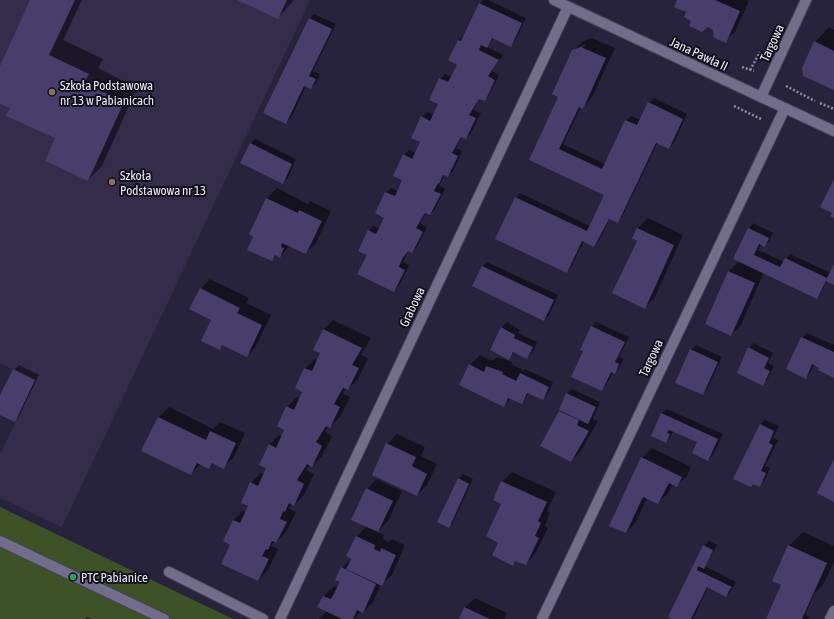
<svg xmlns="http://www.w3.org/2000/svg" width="834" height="619" font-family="'Asap Condensed',sans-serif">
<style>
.built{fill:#332c4b}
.green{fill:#3d5227}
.shadow{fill:#0007;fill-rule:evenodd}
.building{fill:#483e6b}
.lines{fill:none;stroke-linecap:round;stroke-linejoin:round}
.service-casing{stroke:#464156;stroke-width:12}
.minor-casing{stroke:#464156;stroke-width:12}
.tertiary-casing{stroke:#464156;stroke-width:12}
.path{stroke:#8e8a9f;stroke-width:2.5;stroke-dasharray:2 2;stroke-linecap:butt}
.service{stroke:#726d8b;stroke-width:10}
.minor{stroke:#726d8b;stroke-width:10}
.tertiary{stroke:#726d8b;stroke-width:10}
.education-dot{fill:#8d6e63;stroke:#110f1a;stroke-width:1.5}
.leisure-dot{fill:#2e9e5b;stroke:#110f1a;stroke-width:1.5}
.labels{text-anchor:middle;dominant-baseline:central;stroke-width:4;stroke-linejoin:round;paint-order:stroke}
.street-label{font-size:13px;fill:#ebe8f9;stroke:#110f1a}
.poi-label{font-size:13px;fill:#ebe8f9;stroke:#110f1a;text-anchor:start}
</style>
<rect width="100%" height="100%" fill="#28233c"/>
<polygon class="built" points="0,0 310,0 62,527 0,498 0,455 35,380 0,363"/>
<polygon class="green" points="0,507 233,619 0,619"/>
<g class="shadow">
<polygon points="31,0 82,0 63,40 103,59 98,68 137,88 102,166 88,180 57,138 11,108 0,103 0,68"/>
<polygon points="239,0 294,0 278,18"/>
<polygon points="483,0 488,0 526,18 515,41 511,45 494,37 487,47 503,55 492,71 499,75 489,95 484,100 480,98 473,110 481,113 471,133 466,138 462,136 456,148 462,151 453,171 448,176 445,175 441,181 439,186 445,189 435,209 430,214 427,212 420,223 427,227 417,247 412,252 409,250 407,253 403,262 409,265 399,286 394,291 368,255 369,231 373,226 380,229 386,217 386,193 391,188 398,191 404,180 404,155 409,150 416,153 422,142 422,117 427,112 434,115 440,103 440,79 445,74 452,77 458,64 458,40 464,36 480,3"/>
<polygon points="678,0 746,0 749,1 735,32 725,41 715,34 713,29 692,20"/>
<polygon points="314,14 336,24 313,71 320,74 316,83 311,88 306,86 291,118 286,123 310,18"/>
<polygon points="829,27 834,30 834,89 815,42"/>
<path d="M592,38L615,48L592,97L583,107H581L563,144L605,164L626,121L631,116L641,120L649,103L654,98L687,114L674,143L669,148L658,142L622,217L618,222L610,218L599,241L594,246L584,241L571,267L567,272L516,198L520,193L590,226L605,195L530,160L559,98L573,51L583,41ZM586,44V46L578,49V47Z"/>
<polygon points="255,139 296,159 288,178 283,183 250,144"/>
<polygon points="277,188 308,204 310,201 331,211 316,243 306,253 290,245 280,257 277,255 272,260 255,236 250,234 267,198"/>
<polygon points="648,218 683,235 655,297 645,307 638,240 633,238 638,228"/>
<polygon points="753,223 773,233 769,241 765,246 761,244 758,250 784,262 790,254 831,273 834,266 834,284 827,281 821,293 817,298 764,272 741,325 731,335 706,324 729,271 740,260 735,258 749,228"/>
<polygon points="487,262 558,295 549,315 544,320 482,267"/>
<polygon points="210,279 249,298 246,303 271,315 256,346 247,356 223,345 219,349 213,320 200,289"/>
<polygon points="333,320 371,338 361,355 368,358 358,379 348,389 346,388 343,394 350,397 340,417 330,427 329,426 325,432 332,436 322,456 312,466 310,465 306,470 314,474 304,495 294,505 292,503 289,509 296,512 286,532 276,542 273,543 271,546 278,549 268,570 258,580 232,544 233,521 243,511 247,512 250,506 251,483 261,473 264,474 267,468 269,445 279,435 282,436 286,429 278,426 287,407 297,397 300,398 304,391 305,369 315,359 318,360 322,353 323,330"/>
<polygon points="507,322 520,330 518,333 537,342 532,353 527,358 514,352 509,358 491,350 502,327"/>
<polygon points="596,322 629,337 619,357 624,359 619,368 615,373 613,372 606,385 601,390 584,350 592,327"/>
<polygon points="807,333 834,345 834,377 814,364 810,373 805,378 802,338"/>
<polygon points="754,343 773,353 768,363 774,366 767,380 763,384 749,348"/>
<polygon points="696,345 722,357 707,389 702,394 691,350"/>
<polygon points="480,355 492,361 497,357 512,362 511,364 524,371 525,369 553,382 547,394 542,399 529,393 522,403 511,398 504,405 470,365"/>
<polygon points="19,365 39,375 19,416 14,421 0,414 0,398 14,370"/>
<polygon points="572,389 600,402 593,419 598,421 581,451 571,461 560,411 567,393"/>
<polygon points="169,407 213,429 220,422 245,433 234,457 224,467 214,463 209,467 201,464 190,474 159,417"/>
<polygon points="667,409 723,434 713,455 708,460 698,442 674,431 666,442 662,413"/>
<polygon points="765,420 779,426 773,438 778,440 765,466 770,468 764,481 760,486 760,424"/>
<polygon points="397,434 425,447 421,456 437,464 427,485 417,495 387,444"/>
<polygon points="652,448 691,467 687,476 677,485 673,483 668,493 658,503 647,498 636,522 626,532 642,458"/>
<polygon points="512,472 556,492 547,511 550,513 545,526 548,528 535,554 525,564 516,560 512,564 499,542 502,482"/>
<polygon points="463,474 473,479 453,522 448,527 458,479"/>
<polygon points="376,479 402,491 388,521 377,532 384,535 383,539 389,542 392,539 405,545 392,575 381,584 373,602 363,612 361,611 354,619 319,619 327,611 319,607 324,596 334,586 338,588 341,582 342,568 352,558 357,536 367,526 367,489"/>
<polygon points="803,532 834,546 834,562 824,583 815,593 805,615 810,617 807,619 768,619 782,585 789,546"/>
<polygon points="709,541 717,545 705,566 736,582 731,591 726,596 708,587 693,619 675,619 669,616 704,546"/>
<polygon points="475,598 507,613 504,619 460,619 465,607"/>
<polygon points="87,617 92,619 85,619"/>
</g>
<g class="building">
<polygon points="30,0 75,0 49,55 89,74 84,83 124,102 88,181 45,161 55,138 6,116 10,108 0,104 0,66"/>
<polygon points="237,0 287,0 278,19"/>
<polygon points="677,0 715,0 740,11 726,43 713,37 714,34 712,29 708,27 702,32 689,26 691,21 684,17 686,12 674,7"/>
<polygon points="479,3 522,23 511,47 492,38 487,48 481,45 479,50 499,60 488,76 495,80 485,101 479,99 469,115 476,118 466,139 461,137 452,153 458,156 448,177 443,175 439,184 438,183 434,191 441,194 430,215 425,213 416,228 423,232 412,253 408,251 402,259 399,267 405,270 394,292 357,274 367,255 358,251 368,230 376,234 384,218 375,213 385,192 395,196 402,180 393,176 403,154 412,159 420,142 411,138 421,116 430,121 438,104 429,100 439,78 448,82 457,65 448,60 458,40 461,41"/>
<polygon points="309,18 332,29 309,76 316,79 311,89 304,86 286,124 263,113"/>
<polygon points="814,41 834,51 834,90 803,76 802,68"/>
<polygon points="581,47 606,58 583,109 579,107 559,149 602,169 625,120 637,125 648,102 683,119 669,149 656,143 618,223 609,219 594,247 582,241 567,273 495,239 515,197 587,231 604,195 529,160 558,97 552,94 572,50"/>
<polygon points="250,143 292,164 283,184 240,163"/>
<polygon points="834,179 834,218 830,216 832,213 820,207"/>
<polygon points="266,198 298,213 299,210 322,221 306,254 282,243 281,247 284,248 280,258 275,255 272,261 247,250 253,237 249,234"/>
<polygon points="637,228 674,245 645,309 612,293 637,241 632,238"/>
<polygon points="748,228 769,238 765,247 759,244 754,255 780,267 785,258 827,278 834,264 834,285 826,281 817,299 733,259"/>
<polygon points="482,266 554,300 544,321 472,286"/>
<polygon points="728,271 755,283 731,336 705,324"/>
<polygon points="200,288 240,308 237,313 262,325 247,357 222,345 220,350 201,341 211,320 189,309"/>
<polygon points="591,326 625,342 615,362 619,364 615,374 611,372 602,391 571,377 583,351 580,350"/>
<polygon points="501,327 515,335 514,338 533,347 527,359 513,352 509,360 490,350"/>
<polygon points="323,329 362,348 352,365 359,368 348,390 343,388 334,404 340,407 330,428 326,426 316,442 322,446 312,467 307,464 297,480 304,484 294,506 289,503 285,512 283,511 280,519 287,522 276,543 272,541 268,550 266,549 262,556 269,559 258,581 221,564 230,545 223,541 233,520 240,523 248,506 241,503 250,482 258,486 266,468 259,465 269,444 276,448 284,430 277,426 286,406 294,410 302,392 295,388 304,368 312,371 320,353 313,350"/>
<polygon points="801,337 834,352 834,378 818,370 819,368 812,364 806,379 786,369"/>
<polygon points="748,347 769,358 764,368 770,371 763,386 737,373"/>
<polygon points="690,349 718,362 703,395 675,383"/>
<polygon points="469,364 484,372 486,366 503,372 502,374 516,381 520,373 549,387 543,400 527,393 522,404 508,398 504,407 459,385"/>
<polygon points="13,369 35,380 15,422 0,415 0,395"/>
<polygon points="566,393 596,407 588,424 559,410"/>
<polygon points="559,411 579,420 577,425 589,431 571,462 540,446"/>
<polygon points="661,413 718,439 708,461 692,453 697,442 669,430 667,433 670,434 666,443 651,436"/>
<polygon points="158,417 206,440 210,431 236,443 224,469 212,463 209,469 197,463 191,475 141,451"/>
<polygon points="760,424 774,431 769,443 773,445 761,471 766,473 760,487 753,484 751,487 733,479"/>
<polygon points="386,443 416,457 412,466 427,474 417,496 372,475"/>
<polygon points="641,457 682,477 677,487 669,483 658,504 643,497 626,533 609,526"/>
<polygon points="834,459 834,502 817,493"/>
<polygon points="458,478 469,484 449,528 437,522"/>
<polygon points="501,481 547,502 538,521 541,523 535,536 539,538 526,565 515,561 513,566 492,555 498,543 486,536 501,504 493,500"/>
<polygon points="366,488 393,501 378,532 351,520"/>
<polygon points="356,536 375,545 374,549 380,552 381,548 396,555 382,586 346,569 351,559 346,556"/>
<polygon points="703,545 713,550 704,569 698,566 697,570 732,587 730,589 726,597 707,587 691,619 672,619 668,617"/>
<polygon points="788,545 827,563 802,619 766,619 781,585 772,581"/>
<polygon points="341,567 376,584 363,613 357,610 353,619 342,619 317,607 323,596 331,599 340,582 335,580"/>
<polygon points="464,607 490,619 459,619"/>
</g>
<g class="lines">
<g class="service-casing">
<g id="service">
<polyline points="0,541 164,619"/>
<polyline points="169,572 263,619"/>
</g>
</g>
<g class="minor-casing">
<g id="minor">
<polyline points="761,97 834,131"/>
<polyline points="280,619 568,7"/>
<polyline points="542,619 785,108"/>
<polyline points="830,619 834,611"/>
</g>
</g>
<g class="tertiary-casing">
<polyline id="tertiary" points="554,0 761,97 806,0"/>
</g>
<g class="path">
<polyline points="742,67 754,71"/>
<polyline points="750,70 760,52"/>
<polyline points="786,86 815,101"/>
<polyline points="820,103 834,109"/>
<polyline points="734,106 761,119"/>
</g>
<use href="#service" class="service"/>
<use href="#minor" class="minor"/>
<use href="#tertiary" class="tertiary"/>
</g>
<g class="education-dot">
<circle cx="52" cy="92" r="4"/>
<circle cx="112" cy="182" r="4"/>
</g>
<circle class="leisure-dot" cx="73" cy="577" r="4"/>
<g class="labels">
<g class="street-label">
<text transform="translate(772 43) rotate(-65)">Targowa</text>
<text transform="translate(699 54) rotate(25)">Jana Pawła II</text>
<text transform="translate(412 307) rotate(-65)">Grabowa</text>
<text transform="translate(651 358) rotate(-65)">Targowa</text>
</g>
<g class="poi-label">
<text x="60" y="85">Szkoła Podstawowa<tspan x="60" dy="15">nr 13 w Pabianicach</tspan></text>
<text x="120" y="175">Szkoła<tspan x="120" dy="15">Podstawowa nr 13</tspan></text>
<text x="81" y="577">PTC Pabianice</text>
</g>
</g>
</svg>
